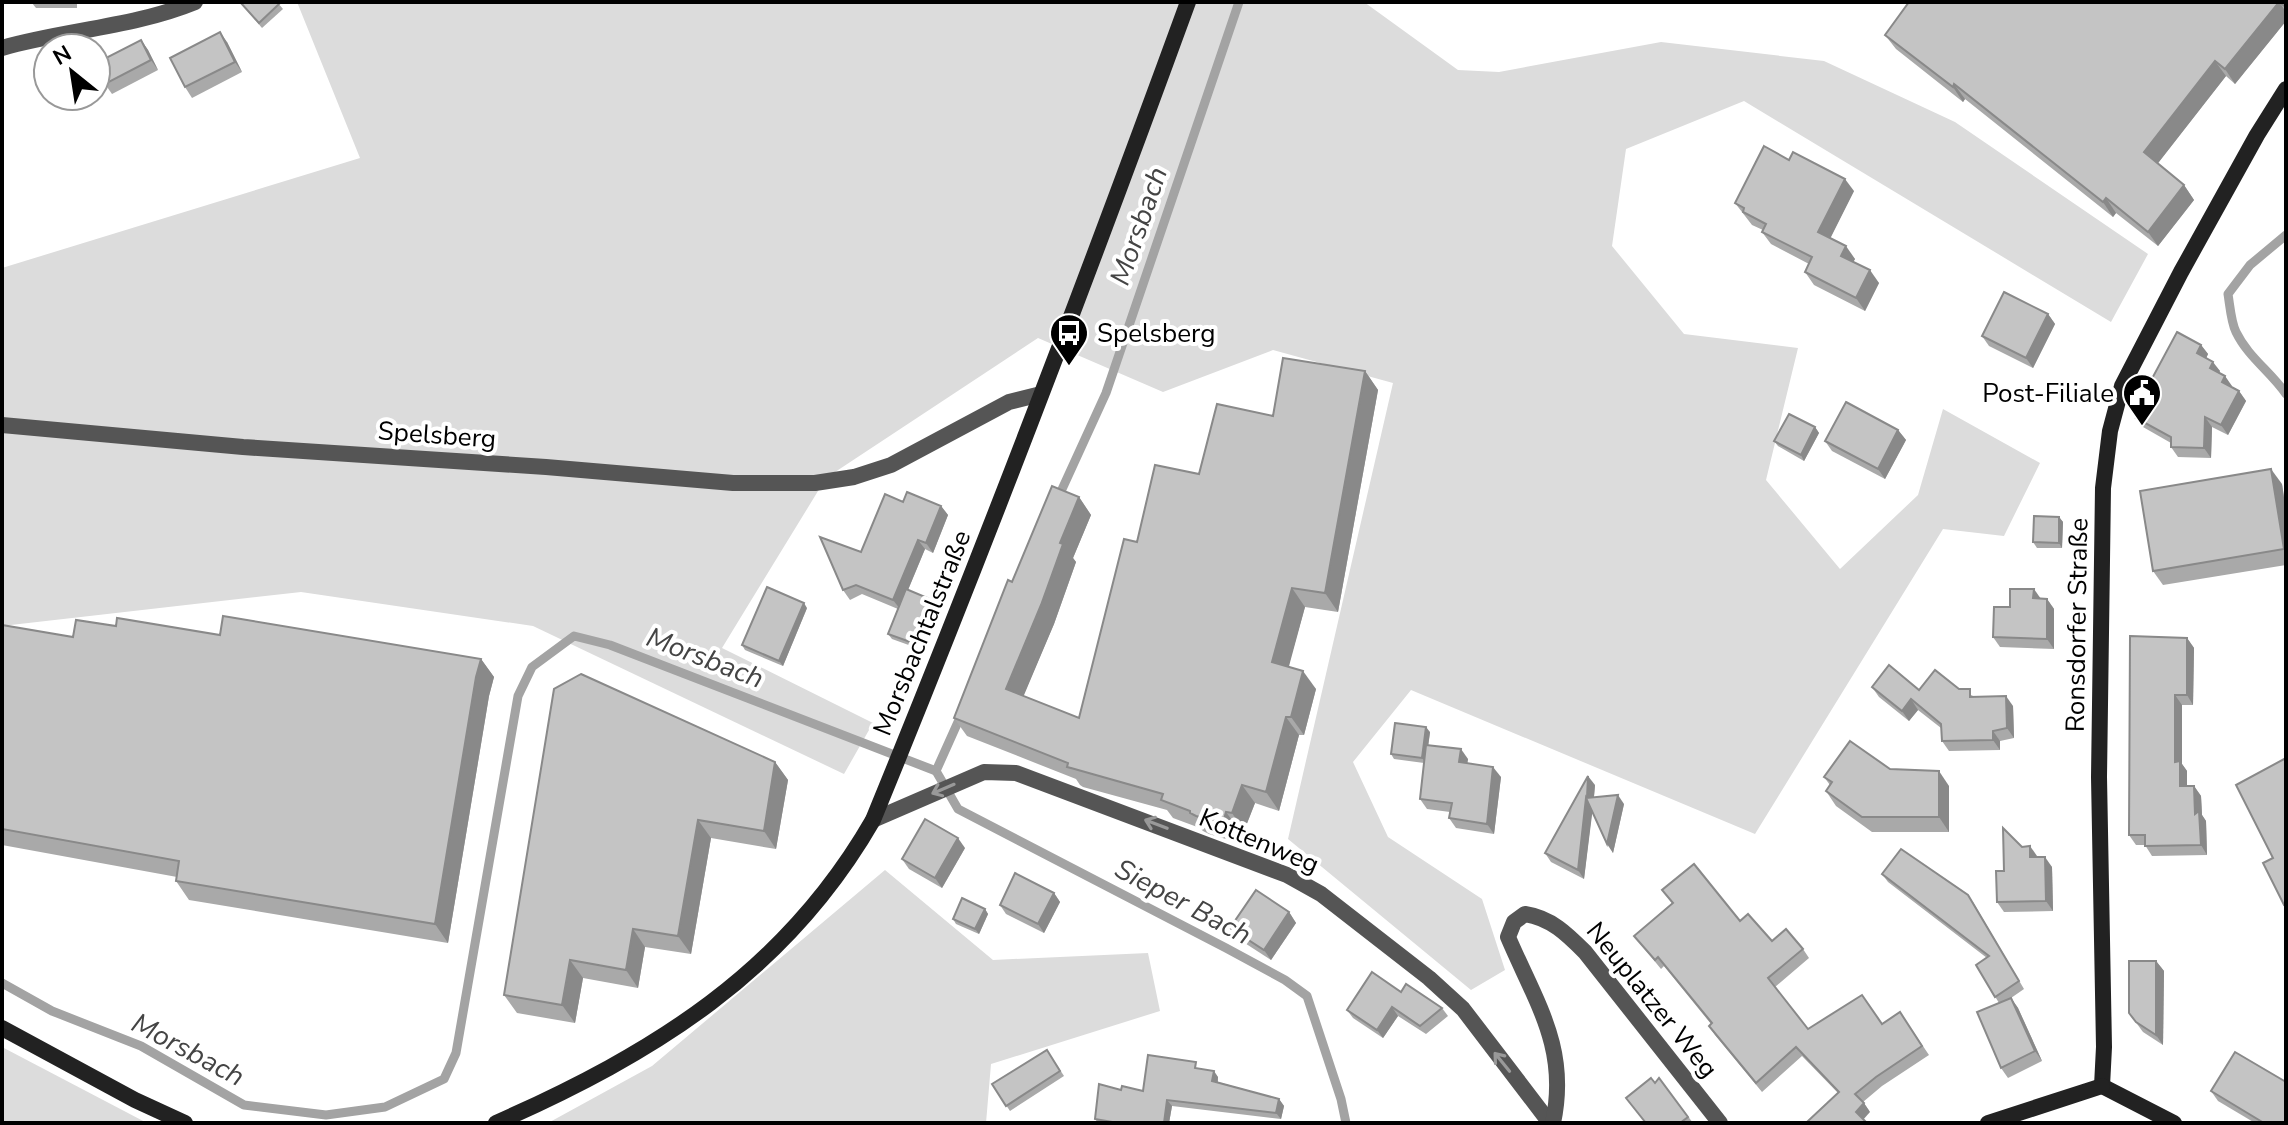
<svg xmlns="http://www.w3.org/2000/svg" width="2288" height="1125" font-family="'Nunito Sans',sans-serif">
<style>
.green{fill:#dcdcdc}
.lines{fill:none;stroke-linecap:round;stroke-linejoin:round}
.stream{stroke:#a3a3a3;stroke-width:9}
.street{stroke:#555;stroke-width:16}
.secondary{stroke:#222;stroke-width:16}
.wall{fill:#a9a9a9}
.shaded-wall{fill:#898989}
.building{fill:#c4c4c4;stroke:#898989;stroke-width:2}
.oneway{stroke:#999}
.labels{text-anchor:middle;dominant-baseline:central;stroke-width:8;stroke-linejoin:round;paint-order:stroke}
.poi-label{font-size:26px;fill:#000;stroke:#fff;text-anchor:start}
.street-label{font-size:26px;fill:#000;stroke:#fff}
.water-label{font-size:28px;font-style:italic;fill:#444;stroke:#fff}
</style>
<rect width="100%" height="100%" fill="#fff"/>
<g class="green">
<polygon points="297,2 1364,2 1458,70 1499,72 1661,42 1824,61 1955,122 2148,254 2111,322 1744,101 1626,149 1612,246 1684,334 1798,348 1766,480 1840,569 1918,495 1943,409 2040,463 2004,536 1943,529 1755,834 1411,690 1353,762 1388,837 1482,899 1505,970 1471,990 1288,839 1393,383 1273,350 1163,392 1038,338 826,478 722,648 873,723 844,774 533,626 301,592 2,626 2,268 360,158"/>
<polygon points="885,870 993,960 1148,953 1160,1011 991,1064 986,1123 548,1123 652,1066"/>
<polygon points="2,1047 147,1123 2,1123"/>
</g>
<g class="lines">
<g class="stream">
<path d="M2286,235L2250,265L2228,294C2230,306 2231,322 2236,332C2248,357 2271,372 2286,394"/>
<polyline points="1058,498 1106,393 1239,2"/>
<polyline points="936,771 958,809 1226,948 1285,980 1307,996 1341,1099 1346,1123"/>
<polyline points="2,983 52,1011 141,1046 244,1105 326,1115 385,1107 444,1079 456,1053 518,696 532,667 574,636 610,645 936,771 962,713"/>
</g>
<g class="street">
<path d="M2,48C65,30 134,27 195,2"/>
<polyline points="2,425 243,447 546,467 733,483 815,483 854,477 891,465 1009,402 1041,394"/>
<polyline points="873,820 984,772 1016,773 1287,875 1321,894 1429,978 1463,1009 1550,1123"/>
<path d="M1553,1123C1569,1048 1536,1003 1508,937L1514,922L1525,914C1551,918 1567,934 1585,952L1720,1123"/>
</g>
<g class="secondary">
<polyline points="2,1028 135,1100 185,1123"/>
<polyline points="2102,1086 2104,1047 2099,777 2103,488 2110,431 2122,386 2181,272 2257,135 2286,89"/>
<polyline points="2102,1086 2174,1123"/>
<path d="M496,1123C654,1053 785,973 873,820C984,549 1088,276 1188,2"/>
<polyline points="1988,1123 2102,1086"/>
</g>
</g>
<g class="wall">
<polygon points="77,2 77,8 36,8 32,3"/>
<polygon points="240,2 277,2 283,9 262,28"/>
<polygon points="2286,2 2286,21 2235,84 2226,76 2158,163 2184,185 2194,200 2158,246 2116,213 2113,217 1965,99 1963,102 1896,49 1885,35"/>
<polygon points="141,40 148,50 158,70 112,94 105,84"/>
<polygon points="227,42 242,72 192,98 185,87"/>
<polygon points="1854,191 1830,238 1855,259 1853,262 1879,283 1865,311 1814,285 1805,272 1809,264 1771,244 1762,232 1763,230 1752,225 1735,203"/>
<polygon points="2048,314 2055,324 2033,368 1989,346 1982,336"/>
<polygon points="2201,345 2208,354 2206,358 2220,371 2219,373 2225,376 2231,387 2239,391 2246,401 2228,435 2212,427 2211,458 2178,457 2171,447 2171,443 2143,427 2136,418 2151,390 2148,386"/>
<polygon points="1365,371 1378,390 1338,612 1305,607 1288,667 1316,689 1304,735 1299,735 1279,811 1255,803 1244,831 1239,830 1236,842 1209,834 1203,831 1200,828 1173,818 1167,810 1083,787 1080,785 1076,779 967,736 954,718 1012,582 1079,497 1091,515 1073,558 1076,562 1054,624 1023,696 1079,718 1137,542 1199,474 1273,416"/>
<polygon points="1815,427 1819,433 1804,461 1778,446 1774,441"/>
<polygon points="1898,430 1906,440 1885,479 1832,451 1825,441"/>
<polygon points="2282,484 2286,511 2286,565 2163,585 2153,571"/>
<polygon points="903,502 941,506 948,515 933,553 925,549 908,590 930,599 934,604 917,648 892,639 888,634 898,609 862,594 850,600 843,590 861,552"/>
<polygon points="2059,517 2063,522 2062,548 2037,548 2033,542"/>
<polygon points="2040,598 2047,599 2054,609 2054,649 2000,647 1993,637 2010,607"/>
<polygon points="807,608 783,666 745,650 742,645"/>
<polygon points="2,625 73,637 116,626 481,659 494,677 489,696 448,943 189,900 176,881 177,877 2,845"/>
<polygon points="2187,638 2194,648 2193,705 2182,705 2182,764 2187,771 2187,786 2194,786 2201,796 2202,815 2206,821 2207,855 2152,856 2145,845 2136,845 2129,835"/>
<polygon points="1872,687 1919,690 1959,689 1975,697 2013,706 2014,738 2000,741 2000,750 1949,751 1942,741 1941,728 1918,710 1909,721 1879,697"/>
<polygon points="554,689 775,762 788,780 776,849 711,838 691,954 645,947 638,988 583,978 575,1023 517,1013 504,995"/>
<polygon points="1430,732 1428,746 1468,759 1467,763 1501,777 1494,834 1456,828 1449,818 1450,812 1427,809 1420,799 1424,763 1394,759 1391,754"/>
<polygon points="1890,769 1949,786 1949,832 1872,832 1836,806 1826,791 1830,785 1824,777"/>
<polygon points="1595,785 1594,797 1624,804 1613,853 1592,811 1584,879 1551,862 1545,853"/>
<polygon points="2022,847 2052,867 2053,911 2004,912 1997,902 2004,871"/>
<polygon points="965,848 942,888 909,869 902,859"/>
<polygon points="1882,874 1973,902 2024,989 2011,998 2018,1008 2042,1061 2008,1078 2001,1068 1999,1003 1976,965 1987,958 1888,882"/>
<polygon points="1662,890 1740,921 1772,941 1803,949 1809,958 1775,987 1808,1029 1882,1024 1900,1012 1929,1055 1882,1086 1863,1102 1870,1112 1838,1093 1802,1056 1762,1092 1715,1035 1709,1026 1711,1024 1664,966 1661,969 1634,936 1672,903"/>
<polygon points="1054,893 1060,902 1044,933 1006,914 1000,905"/>
<polygon points="985,909 988,914 979,934 956,924 953,919"/>
<polygon points="1289,912 1296,923 1271,960 1237,938 1230,928"/>
<polygon points="2156,961 2164,971 2163,1045 2143,1032 2129,1013"/>
<polygon points="1401,992 1442,1008 1448,1016 1426,1034 1398,1016 1383,1038 1353,1018 1347,1010"/>
<polygon points="1047,1050 1064,1076 1010,1111 992,1084"/>
<polygon points="1200,1068 1218,1077 1218,1082 1279,1099 1284,1106 1281,1119 1172,1106 1169,1123 1098,1123 1095,1119 1121,1090 1143,1091"/>
<polygon points="1659,1078 1693,1123 1645,1123 1655,1083"/>
<polygon points="2211,1091 2286,1123 2255,1123 2218,1101"/>
</g>
<g class="shaded-wall">
<polygon points="2279,2 2286,12 2286,21 2235,84 2225,69"/>
<polygon points="220,32 227,42 242,72 235,62"/>
<polygon points="141,40 148,50 158,70 151,60"/>
<polygon points="2215,61 2226,76 2155,167 2144,152"/>
<polygon points="1954,84 1965,99 1963,102 1953,87"/>
<polygon points="1845,179 1854,191 1827,245 1818,232"/>
<polygon points="2184,185 2194,200 2158,246 2148,232"/>
<polygon points="2106,198 2116,213 2113,217 2103,202"/>
<polygon points="1846,246 1855,259 1850,268 1841,256"/>
<polygon points="1870,270 1879,283 1865,311 1856,298"/>
<polygon points="2048,314 2055,324 2033,368 2026,358"/>
<polygon points="2201,345 2208,354 2204,363 2197,353"/>
<polygon points="2213,362 2220,371 2216,377 2210,368"/>
<polygon points="1365,371 1378,390 1338,612 1325,593"/>
<polygon points="2225,376 2232,386 2229,392 2222,382"/>
<polygon points="2239,391 2246,401 2228,435 2221,425"/>
<polygon points="2205,417 2212,427 2211,458 2204,448"/>
<polygon points="1815,427 1819,433 1804,461 1801,455"/>
<polygon points="1898,430 1906,440 1885,479 1878,469"/>
<polygon points="2271,469 2282,484 2286,511 2286,551 2284,549"/>
<polygon points="1079,497 1091,515 1073,558 1076,562 1054,624 1019,707 1006,689 1060,543"/>
<polygon points="941,506 948,515 933,553 926,543"/>
<polygon points="2059,517 2063,522 2062,548 2059,543"/>
<polygon points="918,540 925,549 900,609 893,600"/>
<polygon points="1292,588 1305,607 1285,681 1272,662"/>
<polygon points="2034,589 2041,599 2033,598"/>
<polygon points="930,599 934,604 917,648 913,643"/>
<polygon points="2047,599 2054,609 2054,649 2047,639"/>
<polygon points="804,603 807,608 783,666 779,661"/>
<polygon points="2187,638 2194,648 2193,705 2187,695"/>
<polygon points="481,659 494,677 489,696 448,943 435,924 476,677"/>
<polygon points="1303,671 1316,689 1304,735 1291,717"/>
<polygon points="2175,695 2182,705 2182,764 2187,771 2187,796 2180,786 2175,762"/>
<polygon points="2006,696 2013,706 2014,738 2007,728"/>
<polygon points="1911,699 1918,710 1909,721 1902,711"/>
<polygon points="1286,717 1299,735 1279,811 1266,792"/>
<polygon points="1426,727 1430,732 1426,763 1422,758"/>
<polygon points="1993,731 2000,741 2000,750 1993,740"/>
<polygon points="1461,749 1468,759 1466,773 1459,762"/>
<polygon points="775,762 788,780 776,849 764,831"/>
<polygon points="1493,767 1501,777 1494,834 1487,824"/>
<polygon points="1939,771 1949,786 1949,832 1939,817"/>
<polygon points="1588,776 1595,785 1593,807 1587,798"/>
<polygon points="1242,785 1255,803 1244,831 1232,813"/>
<polygon points="2194,786 2201,796 2202,815 2206,821 2207,855 2201,845 2195,814"/>
<polygon points="1618,795 1624,804 1613,853 1607,844"/>
<polygon points="1586,798 1593,807 1584,879 1578,870"/>
<polygon points="1226,812 1239,830 1236,842 1223,823"/>
<polygon points="698,820 711,838 691,954 678,936"/>
<polygon points="958,838 965,848 942,888 935,878"/>
<polygon points="2030,846 2037,856 2030,857"/>
<polygon points="2045,857 2052,867 2053,911 2046,901"/>
<polygon points="1054,893 1060,902 1044,933 1038,924"/>
<polygon points="985,909 988,914 979,934 975,929"/>
<polygon points="1289,912 1296,923 1271,960 1264,950"/>
<polygon points="633,929 645,947 638,988 626,970"/>
<polygon points="570,960 583,978 575,1023 562,1005"/>
<polygon points="2156,961 2164,971 2163,1045 2156,1035"/>
<polygon points="2011,998 2018,1008 2042,1061 2035,1051"/>
<polygon points="1392,1007 1398,1016 1383,1038 1377,1030"/>
<polygon points="1214,1071 1218,1077 1217,1087 1212,1081"/>
<polygon points="1279,1099 1284,1106 1281,1119 1276,1113"/>
<polygon points="1167,1100 1172,1106 1169,1123 1164,1123"/>
<polygon points="1864,1103 1870,1112 1862,1121 1856,1112"/>
</g>
<g class="building">
<rect x="32" y="2" width="41" height="1"/>
<polygon points="240,2 277,2 279,4 259,23"/>
<polygon points="1909,2 2286,2 2286,7 2279,2 2225,69 2215,61 2144,152 2184,185 2148,232 2106,198 2103,202 1954,84 1953,87 1885,35"/>
<polygon points="220,32 235,62 185,87 170,58"/>
<polygon points="141,40 151,60 105,84 96,66 96,63"/>
<polygon points="1764,146 1789,160 1793,152 1845,179 1818,232 1846,246 1841,256 1870,270 1856,298 1805,272 1812,257 1762,232 1766,224 1743,212 1744,208 1735,203"/>
<polygon points="2004,292 2048,314 2026,358 1982,336"/>
<polygon points="2177,332 2201,345 2197,353 2213,362 2210,368 2225,376 2222,382 2239,391 2221,425 2205,417 2204,448 2171,447 2171,437 2136,418 2152,388 2148,386"/>
<polygon points="1283,358 1365,371 1325,593 1292,588 1272,662 1303,671 1291,717 1286,717 1266,792 1242,785 1232,813 1226,812 1223,823 1196,816 1190,813 1190,811 1161,800 1163,794 1071,768 1067,767 1068,763 954,718 1008,580 1012,582 1052,486 1079,497 1060,543 1063,544 1041,605 1006,689 1079,718 1124,539 1137,542 1155,465 1199,474 1217,404 1273,416"/>
<polygon points="1846,402 1898,430 1878,469 1825,441"/>
<polygon points="1789,414 1815,427 1801,455 1774,441"/>
<polygon points="2271,469 2284,549 2153,571 2140,491"/>
<polygon points="907,492 941,506 926,543 918,540 893,600 856,585 843,590 820,537 861,552 885,494 903,502"/>
<polygon points="2034,516 2059,517 2059,543 2033,542"/>
<polygon points="767,587 804,603 779,661 742,645"/>
<polygon points="906,589 930,599 913,643 888,634"/>
<polygon points="2010,589 2034,589 2033,598 2047,599 2047,639 1993,637 1994,607 2010,607"/>
<polygon points="223,616 481,659 476,677 435,924 176,881 179,861 2,829 2,625 73,637 76,620 116,626 117,618 220,635"/>
<polygon points="2130,636 2187,638 2187,695 2175,695 2175,762 2180,761 2180,786 2194,786 2195,814 2199,811 2201,845 2145,846 2145,835 2129,835"/>
<polygon points="1889,665 1919,690 1935,670 1959,689 1970,689 1970,697 2006,696 2007,728 1993,731 1993,740 1942,741 1941,724 1911,699 1902,711 1872,687"/>
<polygon points="581,674 775,762 764,831 698,820 678,936 633,929 626,970 570,960 562,1005 504,995 554,689"/>
<polygon points="1395,723 1426,727 1422,758 1391,754"/>
<polygon points="1850,741 1890,769 1939,771 1939,817 1862,817 1826,791 1832,782 1824,777"/>
<polygon points="1426,745 1461,749 1459,762 1493,767 1487,824 1449,818 1452,803 1420,799"/>
<polygon points="2286,758 2286,904 2284,905 2263,863 2273,858 2236,785"/>
<polygon points="1588,776 1587,798 1618,795 1607,844 1586,798 1578,870 1545,853"/>
<polygon points="925,819 958,838 935,878 902,859"/>
<polygon points="2003,828 2022,847 2030,846 2030,857 2045,857 2046,901 1997,902 1996,871 2004,871"/>
<polygon points="1901,849 1968,895 2019,981 1995,997 1976,965 1989,956 1882,874"/>
<polygon points="1694,864 1740,921 1748,914 1772,941 1786,929 1803,949 1768,978 1808,1029 1862,995 1882,1024 1900,1012 1922,1046 1876,1077 1855,1094 1864,1103 1856,1112 1867,1123 1810,1123 1808,1121 1839,1092 1796,1047 1756,1083 1709,1026 1712,1023 1658,957 1655,960 1634,936 1673,903 1662,890"/>
<polygon points="1015,873 1054,893 1038,924 1000,905"/>
<polygon points="1256,890 1289,912 1264,950 1230,928"/>
<polygon points="962,898 985,909 975,929 953,919"/>
<polygon points="2129,961 2156,961 2156,1035 2136,1022 2129,1013"/>
<polygon points="1372,972 1401,992 1406,984 1442,1008 1420,1026 1392,1007 1377,1030 1347,1010"/>
<polygon points="2011,998 2035,1051 2001,1068 1977,1012"/>
<polygon points="1047,1050 1060,1071 1006,1106 992,1084"/>
<polygon points="2235,1052 2286,1082 2286,1123 2264,1123 2211,1091"/>
<polygon points="1148,1055 1196,1062 1195,1068 1214,1071 1212,1081 1279,1099 1276,1113 1167,1100 1164,1123 1118,1123 1095,1119 1099,1084 1121,1090 1122,1086 1143,1091"/>
<polygon points="1651,1078 1655,1083 1659,1078 1688,1117 1680,1123 1646,1123 1626,1098"/>
</g>
<defs><path id="oneway-shaft" d="M-6 0H5M1.5-3L5.5 0L1.5 3" fill="none" stroke-width="1.6" stroke-linecap="round" stroke-linejoin="round" transform="scale(2)"/></defs>
<g class="oneway">
<use href="#oneway-shaft" transform="translate(943 789) rotate(157)"/>
<use href="#oneway-shaft" transform="translate(1156 824) rotate(-159)"/>
<use href="#oneway-shaft" transform="translate(1502 1062) rotate(-129)"/>
</g>
<defs>
<g id="bus-pin" transform="scale(2)"><path d="M0 17L-7.5 6A9.5 9.5 0 1 1 7.5 6Z" fill="#000" stroke="#fff"/><path d="M-5-6H5V4H4V6H2V4H-2V6H-4V4H-5ZM-3.5-4V0h7V-4ZM-3.5 1.2v1.5H-2V1.2ZM2 1.2v1.5H3.5V1.2Z" fill="#fff"/></g>
<g id="civic-pin" transform="scale(2)"><path d="M0 17L-7.5 6A9.5 9.5 0 1 1 7.5 6Z" fill="#000" stroke="#fff"/><path d="M-.6-6.5H3V-4.5H.6V-3L4-1V1h2V6H-6V1h2V-1L-.6-3ZM-1.2 2.5V6h2.4V2.5Z" fill="#fff"/></g>
</defs>
<g fill-rule="evenodd">
<use href="#bus-pin" x="1069" y="333"/>
<use href="#civic-pin" x="2142" y="393"/>
</g>
<g class="labels">
<g class="poi-label">
<text x="1097" y="333">Spelsberg</text>
<text x="2114" y="393" text-anchor="end">Post-Filiale</text>
</g>
<g class="street-label">
<text transform="translate(437 435) rotate(4)">Spelsberg</text>
<text transform="translate(2077 625) rotate(-89)">Ronsdorfer Straße</text>
<text transform="translate(922 633) rotate(-68)">Morsbachtalstraße</text>
<text transform="translate(1259 841) rotate(23)">Kottenweg</text>
<text transform="translate(1652 1000) rotate(51)">Neuplatzer Weg</text>
</g>
<g class="water-label">
<text transform="translate(1139 226) rotate(-71)">Morsbach</text>
<text transform="translate(705 658) rotate(21)">Morsbach</text>
<text transform="translate(1183 902) rotate(28)">Sieper Bach</text>
<text transform="translate(188 1050) rotate(28)">Morsbach</text>
</g>
</g>
<rect width="2288" height="1125" fill="none" stroke="#000000" stroke-width="8"/>
<g transform="translate(72 72) rotate(330)"><circle r="38" fill="#ffffff" stroke="#999999" stroke-width="2"/>
<path d="M0-6L14 30L0 20L-14 30Z" fill="#000000"/>
<text y="-12" font-size="22" font-weight="bold" text-anchor="middle" fill="#000000">N</text>
</g>
</svg>
